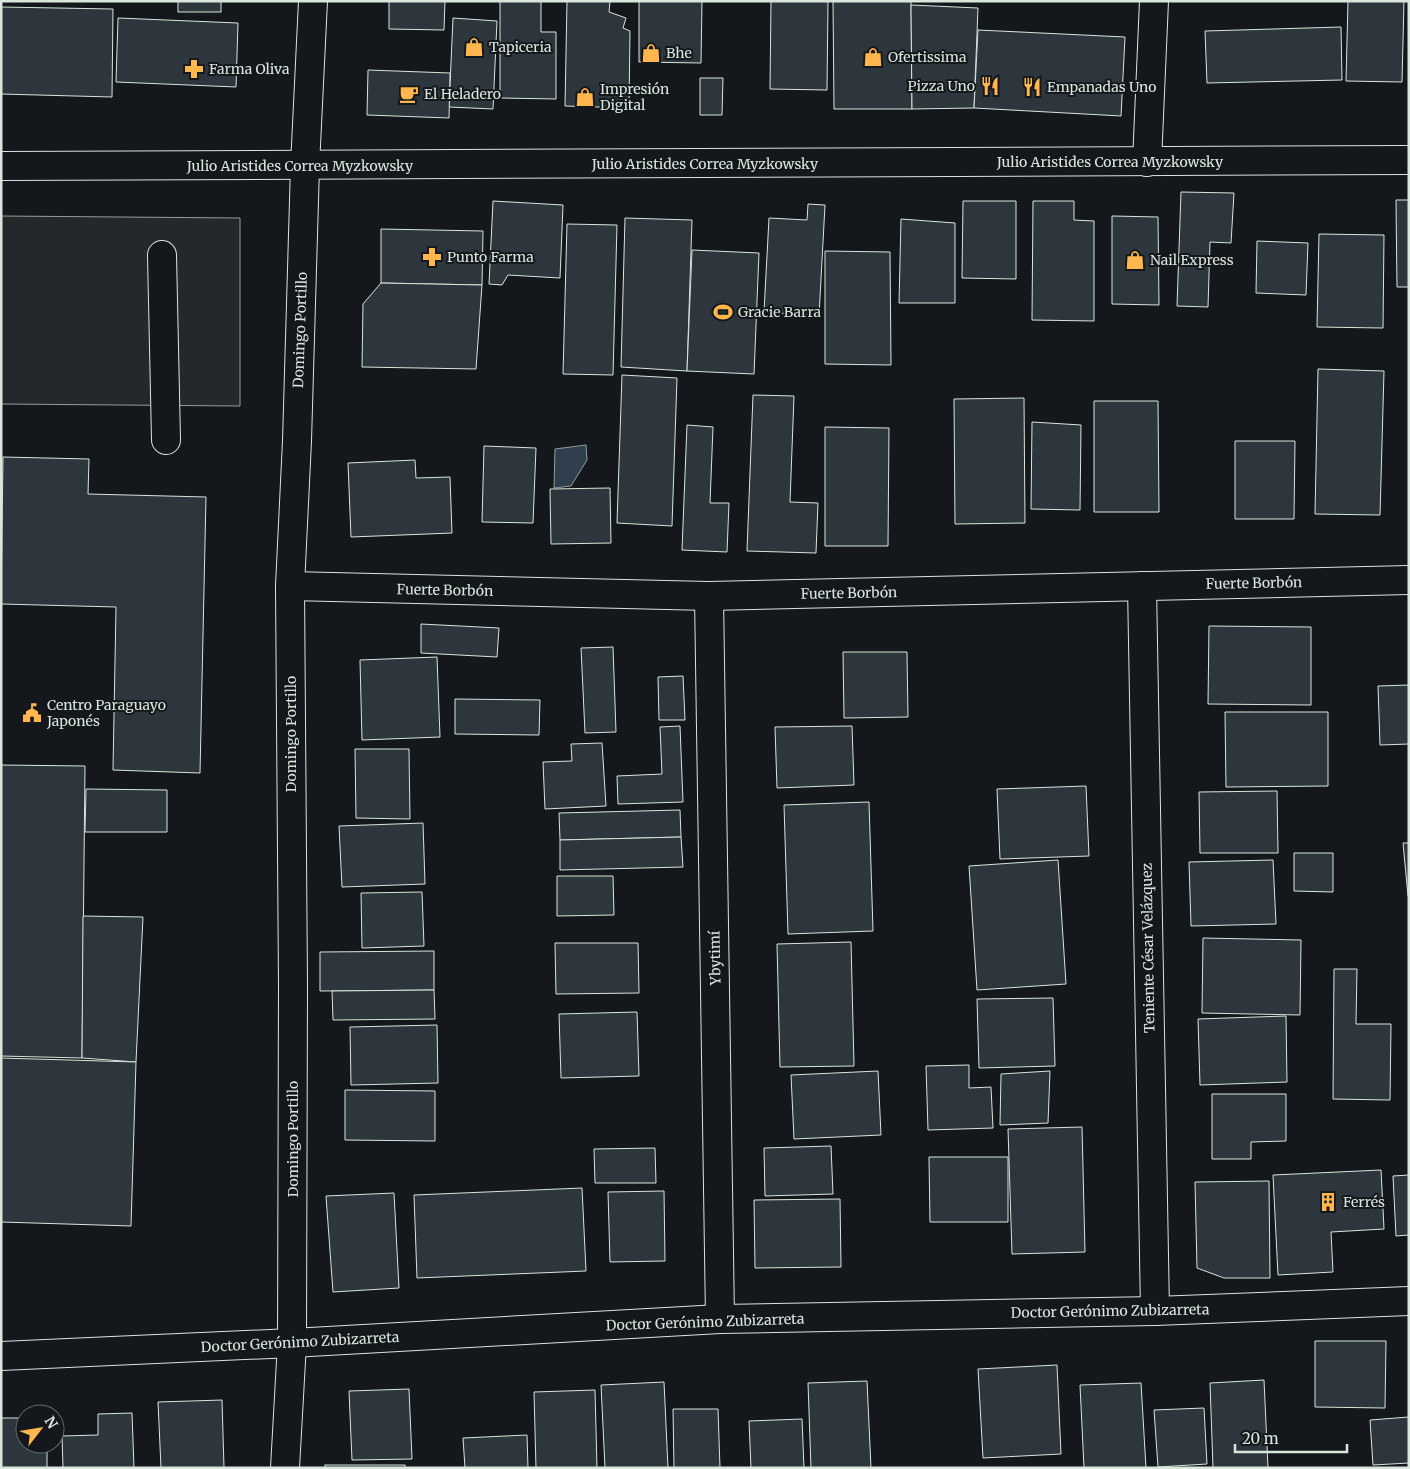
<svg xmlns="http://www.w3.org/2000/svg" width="1410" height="1469" font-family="Merriweather,serif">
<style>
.parking{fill:#24282b;stroke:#939e99}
.water{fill:#2f3f4d;stroke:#939e99}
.building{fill:#2c363c;stroke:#d8e6dc}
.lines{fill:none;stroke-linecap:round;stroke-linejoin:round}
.minor-casing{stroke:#d8e6dc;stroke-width:30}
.major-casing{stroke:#d8e6dc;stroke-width:30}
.minor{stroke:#14181c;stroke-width:28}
.major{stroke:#14181c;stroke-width:28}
.labels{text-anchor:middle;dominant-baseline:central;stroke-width:4;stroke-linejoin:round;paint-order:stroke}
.poi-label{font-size:14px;fill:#d8e6dc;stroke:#14181c;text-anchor:start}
.street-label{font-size:14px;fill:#d8e6dc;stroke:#14181c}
</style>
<rect width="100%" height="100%" fill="#14181c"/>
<polygon class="parking" points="1,216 240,218 240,406 1,404"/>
<polygon class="water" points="586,445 587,460 571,486 554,488 555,449"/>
<g class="building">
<rect x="178" y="1" width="43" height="11"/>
<polygon points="389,1 445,1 444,30 389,29"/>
<polygon points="500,1 541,1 541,32 556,32 556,99 500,98"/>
<polygon points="567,1 610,1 609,12 626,18 623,28 630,31 629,108 565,106"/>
<polygon points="639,1 702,1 701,63 639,62"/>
<polygon points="771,1 828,1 827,90 770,89"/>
<polygon points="833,1 911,1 912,109 834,109"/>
<polygon points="1348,1 1404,1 1402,82 1346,81"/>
<polygon points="911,5 978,8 974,108 912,109"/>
<polygon points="1,7 113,9 112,97 1,94"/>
<polygon points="118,18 238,23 236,87 116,82"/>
<polygon points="453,18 497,21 493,109 449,107"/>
<polygon points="1341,27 1342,80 1207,83 1205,31"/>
<polygon points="978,30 1125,37 1121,116 974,108"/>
<polygon points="368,70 450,73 449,118 367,115"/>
<polygon points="700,78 723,78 722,115 700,115"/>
<polygon points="1181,192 1234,193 1231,243 1210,242 1208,307 1177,306"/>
<polygon points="1396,200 1409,200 1409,287 1397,287"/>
<polygon points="493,201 563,205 560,278 508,275 502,285 489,284"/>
<polygon points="963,201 1016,201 1016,279 962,278"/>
<polygon points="1033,201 1074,201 1074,220 1094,221 1094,321 1032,320"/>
<polygon points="808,204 825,205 819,316 764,312 769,218 807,220"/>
<polygon points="1112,216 1158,217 1159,305 1112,304"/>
<polygon points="625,218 692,220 687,371 621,367"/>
<polygon points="901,219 955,223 955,303 899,303"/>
<polygon points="567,224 617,225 613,375 563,374"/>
<polygon points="381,229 483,231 482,285 381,283"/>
<polygon points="1319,234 1384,235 1383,328 1317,327"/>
<polygon points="1257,241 1308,243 1306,295 1256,293"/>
<polygon points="692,250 759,253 754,374 687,371"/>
<polygon points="825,251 890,252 891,365 825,364"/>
<polygon points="381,283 482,285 476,369 362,367 363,304"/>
<polygon points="1318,369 1384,371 1380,515 1315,514"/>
<polygon points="622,375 677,378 672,526 617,523"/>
<polygon points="753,395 794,396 790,502 818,503 816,553 747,551"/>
<polygon points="1024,398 1025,523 955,524 954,399"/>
<polygon points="1094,401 1158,401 1159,512 1094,512"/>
<polygon points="1032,422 1081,425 1080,510 1031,509"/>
<polygon points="687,425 713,427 710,503 729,503 727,552 682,550"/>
<polygon points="825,427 889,428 888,546 825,546"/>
<polygon points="1235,441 1295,441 1294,519 1235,519"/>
<polygon points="484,446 536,448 533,523 482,522"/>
<polygon points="3,457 89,459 88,494 206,497 200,773 113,770 116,607 1,604"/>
<polygon points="415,460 416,478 450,477 452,533 351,537 348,463"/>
<polygon points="610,488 611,543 551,544 550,489"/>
<polygon points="421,624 499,628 497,657 421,653"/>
<polygon points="1209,626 1311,627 1311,705 1208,704"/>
<polygon points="613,647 616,732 585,733 581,648"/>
<polygon points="843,652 907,652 908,717 844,718"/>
<polygon points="437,657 440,737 362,740 360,660"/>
<polygon points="683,676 685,720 659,720 658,677"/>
<polygon points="1409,685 1409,744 1380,745 1378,686"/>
<polygon points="455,699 540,700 539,735 455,734"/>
<polygon points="1225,712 1328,712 1328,786 1226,787"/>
<polygon points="680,726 683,802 618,804 617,776 662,774 660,727"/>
<polygon points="852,726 854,785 777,788 775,727"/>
<polygon points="602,743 606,806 545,809 543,762 572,761 571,744"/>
<polygon points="355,749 409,749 410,819 356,818"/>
<polygon points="1,765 85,766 82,1058 1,1056"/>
<polygon points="1086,786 1089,856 1000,859 997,789"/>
<polygon points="86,789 167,790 167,832 85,832"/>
<polygon points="1277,791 1278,853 1200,853 1199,792"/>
<polygon points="869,802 873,931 788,934 784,805"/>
<polygon points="680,810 681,837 560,840 559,813"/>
<polygon points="423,823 425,884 342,887 339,826"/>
<polygon points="681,837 683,867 560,870 560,840"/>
<polygon points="1403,843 1409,843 1409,896 1408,896"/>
<polygon points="1294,853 1333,853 1333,892 1294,891"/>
<polygon points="1058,860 1066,984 977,990 969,866"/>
<polygon points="1273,860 1276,924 1191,926 1189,862"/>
<polygon points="557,876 613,876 614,915 557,916"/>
<polygon points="422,892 424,946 362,948 361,893"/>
<polygon points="83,916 143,917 136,1062 82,1058"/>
<polygon points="1203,938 1301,940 1300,1015 1202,1013"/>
<polygon points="851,942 854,1066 780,1067 777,944"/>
<polygon points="555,943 638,943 639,993 556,994"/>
<polygon points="434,951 434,990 320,991 320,952"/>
<polygon points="1334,969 1357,969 1356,1024 1391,1024 1390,1100 1333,1099"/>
<polygon points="434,990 435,1019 333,1020 332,991"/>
<polygon points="1053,998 1055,1066 979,1068 977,999"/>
<polygon points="637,1012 639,1076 561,1078 559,1014"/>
<polygon points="1286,1016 1287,1082 1200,1085 1198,1019"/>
<polygon points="437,1025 438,1083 351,1085 350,1027"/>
<polygon points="1,1058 136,1062 131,1226 1,1222"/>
<polygon points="969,1065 969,1088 991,1087 993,1128 928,1130 926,1066"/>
<polygon points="878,1071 881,1135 794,1139 791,1075"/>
<polygon points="1050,1071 1048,1123 1000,1125 1001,1074"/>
<polygon points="345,1090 435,1091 435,1141 345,1140"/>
<polygon points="1212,1094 1286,1094 1286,1141 1251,1142 1251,1159 1212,1159"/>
<polygon points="1082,1127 1085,1252 1012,1254 1008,1129"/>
<polygon points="831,1146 833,1194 765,1196 764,1148"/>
<polygon points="655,1148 656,1183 595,1183 594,1149"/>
<polygon points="929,1157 1008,1157 1008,1222 930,1222"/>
<polygon points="1381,1170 1384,1229 1331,1232 1333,1272 1278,1275 1273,1175"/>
<polygon points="1409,1175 1409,1235 1396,1236 1393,1176"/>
<polygon points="1269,1181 1270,1278 1224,1278 1197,1268 1195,1182"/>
<polygon points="582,1188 586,1271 417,1278 414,1195"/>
<polygon points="664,1191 665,1261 610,1262 608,1192"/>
<polygon points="394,1193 399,1288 333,1292 326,1196"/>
<polygon points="840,1199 841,1267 755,1268 754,1200"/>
<polygon points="1315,1341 1386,1341 1385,1408 1315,1407"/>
<polygon points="1057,1365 1061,1454 983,1458 978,1369"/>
<polygon points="1264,1380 1268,1468 1213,1468 1210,1383"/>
<polygon points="867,1381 871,1468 811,1468 808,1383"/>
<polygon points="664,1382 668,1468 605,1468 601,1385"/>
<polygon points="1141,1383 1146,1468 1084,1468 1080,1385"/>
<polygon points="409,1389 412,1459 352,1460 349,1391"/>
<polygon points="595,1390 597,1468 536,1468 534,1392"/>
<polygon points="222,1400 224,1468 161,1468 158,1402"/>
<polygon points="1204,1408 1207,1464 1158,1467 1154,1410"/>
<polygon points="673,1409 718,1409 720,1468 674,1468"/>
<polygon points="132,1413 134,1468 63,1468 62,1436 98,1435 98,1414"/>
<polygon points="1409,1417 1409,1463 1373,1465 1370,1420"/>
<polygon points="1,1418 25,1418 25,1444 47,1444 47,1468 1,1468"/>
<polygon points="802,1419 804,1468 751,1468 749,1421"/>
<polygon points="527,1435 528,1468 465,1468 463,1438"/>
<rect x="325" y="1465" width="80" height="3"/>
</g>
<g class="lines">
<g class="minor-casing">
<g id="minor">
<polyline points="1147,162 1154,1"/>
<polyline points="162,255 166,440"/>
<polyline points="290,586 709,596 1409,580"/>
<polyline points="1142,586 1155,1311"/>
<polyline points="709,596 720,1319"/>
<polyline points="285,1468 292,1343 293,985 290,586 297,441 305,166 313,1"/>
</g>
</g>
<g class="major-casing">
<g id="major">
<polyline points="1,166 1409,160"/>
<polyline points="1,1356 292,1343 720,1319 1155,1311 1409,1301"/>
</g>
</g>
<use href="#minor" class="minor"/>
<use href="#major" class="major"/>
</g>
<defs>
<g id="shop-bare" transform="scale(1.5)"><path d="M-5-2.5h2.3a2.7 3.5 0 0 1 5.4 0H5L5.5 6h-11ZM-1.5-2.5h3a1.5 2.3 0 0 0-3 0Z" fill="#ffb74d" stroke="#14181c" stroke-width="2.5" paint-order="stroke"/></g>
<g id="pharmacy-bare" transform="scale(1.5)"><path d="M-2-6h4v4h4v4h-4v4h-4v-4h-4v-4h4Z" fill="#ffb74d" stroke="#14181c" stroke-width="2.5" paint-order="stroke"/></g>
<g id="restaurant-bare" transform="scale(1.5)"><path d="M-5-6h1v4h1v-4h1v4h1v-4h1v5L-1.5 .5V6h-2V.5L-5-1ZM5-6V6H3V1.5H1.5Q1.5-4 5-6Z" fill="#ffb74d" stroke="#14181c" stroke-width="2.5" paint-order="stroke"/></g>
<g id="cafe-bare" transform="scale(1.5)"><path d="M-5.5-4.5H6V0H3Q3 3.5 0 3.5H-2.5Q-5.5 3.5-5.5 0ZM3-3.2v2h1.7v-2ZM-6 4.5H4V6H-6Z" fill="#ffb74d" stroke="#14181c" stroke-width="2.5" paint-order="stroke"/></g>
<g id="stadium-bare" transform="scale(1.5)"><path d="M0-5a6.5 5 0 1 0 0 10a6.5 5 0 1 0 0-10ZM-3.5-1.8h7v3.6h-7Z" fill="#ffb74d" stroke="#14181c" stroke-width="2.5" paint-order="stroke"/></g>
<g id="civic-bare" transform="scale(1.5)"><path d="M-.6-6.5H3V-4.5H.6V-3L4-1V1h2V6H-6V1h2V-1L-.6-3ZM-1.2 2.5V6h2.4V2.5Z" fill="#ffb74d" stroke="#14181c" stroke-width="2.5" paint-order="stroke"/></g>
<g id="building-bare" transform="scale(1.5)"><path d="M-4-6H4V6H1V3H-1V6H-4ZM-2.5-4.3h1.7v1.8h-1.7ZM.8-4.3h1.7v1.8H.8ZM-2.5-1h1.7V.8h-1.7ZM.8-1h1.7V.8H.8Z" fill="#ffb74d" stroke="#14181c" stroke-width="2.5" paint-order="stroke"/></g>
</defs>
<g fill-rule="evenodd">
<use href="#shop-bare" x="474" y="47"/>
<use href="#shop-bare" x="651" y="53"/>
<use href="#shop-bare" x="873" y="57"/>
<use href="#pharmacy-bare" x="194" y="69"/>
<use href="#restaurant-bare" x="990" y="86"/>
<use href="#restaurant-bare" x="1032" y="87"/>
<use href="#cafe-bare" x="409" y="94"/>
<use href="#shop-bare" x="585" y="97"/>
<use href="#pharmacy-bare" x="432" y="257"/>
<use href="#shop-bare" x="1135" y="260"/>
<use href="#stadium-bare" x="723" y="312"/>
<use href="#civic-bare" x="32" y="713"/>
<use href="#building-bare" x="1328" y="1202"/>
</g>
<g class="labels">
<g class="poi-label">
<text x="489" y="47">Tapiceria</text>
<text x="666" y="53">Bhe</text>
<text x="888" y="57">Ofertissima</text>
<text x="209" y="69">Farma Oliva</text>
<text x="975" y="86" text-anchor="end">Pizza Uno</text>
<text x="1047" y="87">Empanadas Uno</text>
<text x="600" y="89">Impresión<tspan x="600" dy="16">Digital</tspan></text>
<text x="424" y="94">El Heladero</text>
<text x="447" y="257">Punto Farma</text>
<text x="1150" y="260">Nail Express</text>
<text x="738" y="312">Gracie Barra</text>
<text x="47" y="705">Centro Paraguayo<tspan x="47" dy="16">Japonés</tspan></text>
<text x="1343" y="1202">Ferrés</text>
</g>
<g class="street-label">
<text x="1110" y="162">Julio Aristides Correa Myzkowsky</text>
<text x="705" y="164">Julio Aristides Correa Myzkowsky</text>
<text x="300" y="166">Julio Aristides Correa Myzkowsky</text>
<text transform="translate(300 330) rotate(-88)">Domingo Portillo</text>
<text transform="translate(1254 583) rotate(-1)">Fuerte Borbón</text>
<text transform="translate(445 590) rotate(1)">Fuerte Borbón</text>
<text transform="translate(849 593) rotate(-1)">Fuerte Borbón</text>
<text transform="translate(291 734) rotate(-90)">Domingo Portillo</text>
<text transform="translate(1148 948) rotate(-91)">Teniente César Velázquez</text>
<text transform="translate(715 958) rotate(-91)">Ybytimí</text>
<text transform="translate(293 1139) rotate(-90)">Domingo Portillo</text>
<text transform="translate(1110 1311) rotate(-1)">Doctor Gerónimo Zubizarreta</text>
<text transform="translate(705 1322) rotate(-2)">Doctor Gerónimo Zubizarreta</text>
<text transform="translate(300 1342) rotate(-3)">Doctor Gerónimo Zubizarreta</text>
</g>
</g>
<rect width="1410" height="1469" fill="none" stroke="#d8e6dc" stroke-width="5"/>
<g transform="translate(40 1429) rotate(59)"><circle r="24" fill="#14181c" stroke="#626a69"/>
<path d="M0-4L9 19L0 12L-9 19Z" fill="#ffb74d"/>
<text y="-8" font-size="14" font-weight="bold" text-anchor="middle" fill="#d8e6dc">N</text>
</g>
<path d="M1235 1444v8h112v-8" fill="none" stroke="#d8e6dc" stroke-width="2.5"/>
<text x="1242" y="1444" font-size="15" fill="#d8e6dc" stroke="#14181c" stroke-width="4" paint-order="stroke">20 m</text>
</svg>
